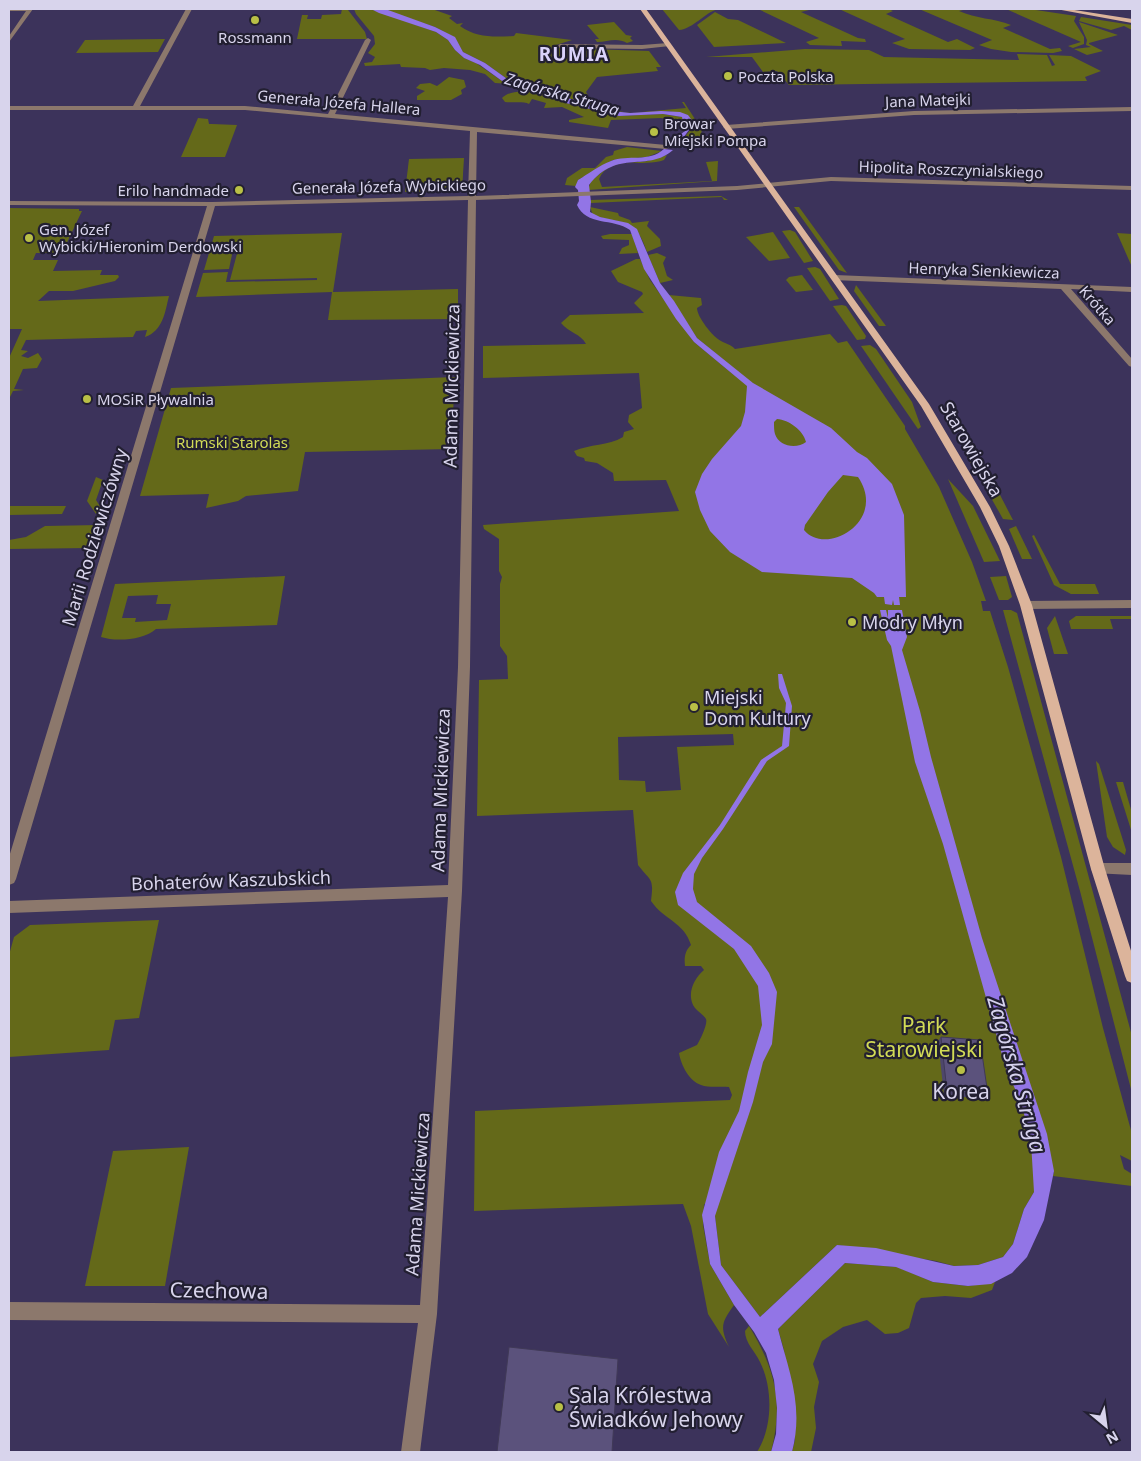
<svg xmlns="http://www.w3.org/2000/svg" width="1141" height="1461" font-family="'Noto Sans',sans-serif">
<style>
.green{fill:#646919;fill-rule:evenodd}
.water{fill:#9275e6;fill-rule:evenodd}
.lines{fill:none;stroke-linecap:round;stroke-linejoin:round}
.minor{fill:#8c786c;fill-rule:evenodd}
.major{fill:#dcb49b;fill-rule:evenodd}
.wall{fill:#4e476b}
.building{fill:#5b527c;stroke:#403957}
.poi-dot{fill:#b9c046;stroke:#221f31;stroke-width:2}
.labels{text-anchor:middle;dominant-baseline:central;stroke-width:4.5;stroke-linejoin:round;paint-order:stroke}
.far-poi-label{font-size:15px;fill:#d8d4ec;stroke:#221f31;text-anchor:start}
.far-street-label{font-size:15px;fill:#d8d4ec;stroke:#221f31}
.far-park-label{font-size:15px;fill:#d2db56;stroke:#221f31}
.far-water-label{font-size:16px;font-style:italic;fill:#d6d2ee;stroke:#221f31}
.street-label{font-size:18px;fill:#d8d4ec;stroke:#221f31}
.poi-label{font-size:18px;fill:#d8d4ec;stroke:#221f31;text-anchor:start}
.far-district-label{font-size:19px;font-weight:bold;letter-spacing:1px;fill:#dad3fb;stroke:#221f31}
.near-park-label{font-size:21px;fill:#d2db56;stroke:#221f31}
.near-poi-label{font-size:21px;fill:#d8d4ec;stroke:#221f31}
.near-street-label{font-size:21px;fill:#d8d4ec;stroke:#221f31}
.near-water-label{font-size:22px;font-style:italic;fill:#d6d2ee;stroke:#221f31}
</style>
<rect width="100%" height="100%" fill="#3c335b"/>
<g class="green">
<polygon points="342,9 348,10 365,32 367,39 297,39 302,15 308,15 307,19 321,19 322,15 341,14"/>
<polygon points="354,9 371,9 436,32 448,40 455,50 464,58 476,63 502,81 511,84 495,83 485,74 470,70 444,68 430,70 425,68 401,67 400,64 365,66 364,63 372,62 375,57 368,53 375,44 374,36 356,14"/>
<path d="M381,9H432L452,16L449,18L457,24L463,23L460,26C477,38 493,37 514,36L516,33L572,40L556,45L558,48L649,51L661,67H656L658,71L597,77L586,92L588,95L583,98L617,111L631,113L686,108L682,102H684L702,130L700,137L686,146L678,145L692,128L688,115L668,111L630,113L612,111L510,81L485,63L463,52L454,37L435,27Z"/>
<path d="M662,9H718C704,13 693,29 679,30Z"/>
<polygon points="758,9 807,9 809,10 801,12 858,38 865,39 866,42 841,41 842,46 810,45 806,42 819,38"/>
<polygon points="839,9 888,9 893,11 886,14 948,42 957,39 975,48 970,50 909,49 892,43 905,39"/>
<path d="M919,9H967L959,11C976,19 994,18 1011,25L1003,28L1050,49L1060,48L1062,51L1053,53L1011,52L991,49L979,45L992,40Z"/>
<polygon points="1006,9 1029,9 1076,16 1074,21 1084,37 1084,44 1073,48 1068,46 1081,42"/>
<polygon points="715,12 728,19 738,20 786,43 714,47 697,25"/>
<polygon points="1081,17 1132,25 1132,30 1124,26 1111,30 1079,21"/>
<path d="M614,22L626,35L632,36L630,38L633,41L627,43C616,37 608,42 597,42L595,39H599L587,25Z"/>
<polygon points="1079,22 1118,35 1089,43 1089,44 1103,51 1087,55 1074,49 1091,47 1086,45 1087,40"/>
<polygon points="165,39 158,52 76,53 85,40"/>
<polygon points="805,49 869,50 884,57 1019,60 1017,54 1047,55 1052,66 1055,65 1049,55 1071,56 1101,71 1085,77 1087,81 789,85 777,71 763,72 752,57 706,57"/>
<polygon points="449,77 464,80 466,87 461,90 462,94 451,100 417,100 417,96 425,91 416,88 420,84 430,83 437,86"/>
<path d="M535,90L566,103L619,116L663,114L682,117L684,122L661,118L611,120L608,128L569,122V120L584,117L562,107L544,108L546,103L532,99L529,104C524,101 512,103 505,102L502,98C509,90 525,92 535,90Z"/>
<polygon points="198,118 208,119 209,124 212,124 237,125 225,157 181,157"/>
<polygon points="627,147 662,151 647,157 613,160 578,180 576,186 565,185 567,178 582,168 595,168 606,157 613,155 614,151"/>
<path d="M667,155L664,160C644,168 610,154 599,179L602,187L712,181L706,162L718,161L717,181L588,190L591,181L611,165L648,161Z"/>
<polygon points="464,158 462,191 405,192 409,159"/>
<polygon points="721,196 728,200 724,200 722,197 591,203 590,200"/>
<path d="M590,207L618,213L619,216L630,220L632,223L649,221L647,226L660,239L661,246L647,252C635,215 624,226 593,215Z"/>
<polygon points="794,207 799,207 847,273 839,270"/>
<path d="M9,208L79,209V211H82L62,253H36L33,260H58L53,271L102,270L100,275H118L119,277L115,281L73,291H49L38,301L169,296C165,312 163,331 145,337L147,330L136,331L133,337L26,340L21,350L28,351L21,356L28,358L38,353L42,359L37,368L23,369L14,389L24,390L13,391L9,399V358L22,329H9Z"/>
<polygon points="790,230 795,232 813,261 804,263 782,231"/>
<polygon points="773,232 790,258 769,261 746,237"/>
<polygon points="342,233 333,292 458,289 458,319 328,320 332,292 196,297 203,273 228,272 226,282 317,280 317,278 230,280 238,250 233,250 229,269 204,270 214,236"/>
<polygon points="1117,233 1132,234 1132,267"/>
<polygon points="610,234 632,234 638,253 619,254 622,248 629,245 629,240 603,239 601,236"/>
<polygon points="657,253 666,257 663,263 667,276 673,280 660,283 648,255"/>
<path d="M636,259H640L650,280L694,342L734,375L736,370L697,338L669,295L701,298L702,305L697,308C697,317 713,337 721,341C726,344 730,344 735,349L830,334L838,343L847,341L905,426V429L939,487L972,562L986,601H981L983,611H990L1008,667L1061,857L1103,1028L1132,1134V1161L1120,1155L1124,1169L1132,1174V1186L1053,1176L1054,1172L1034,1169V1192L1024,1209L1013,1244L1003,1257L978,1265L954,1266L936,1261L837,1245L760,1317L721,1265L715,1216L710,1206L704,1204L703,1225L710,1264L734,1305C721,1323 720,1327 729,1347L708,1314L691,1226L683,1204L474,1211L475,1111L730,1100L732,1095L729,1087C720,1086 709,1088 701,1085C689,1081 681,1065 679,1053L697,1045C700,1040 708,1024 706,1019C704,1015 698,1012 695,1008C686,996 693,979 704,970L701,966H685C684,957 685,951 691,945C684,922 664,920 651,901C654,877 651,882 638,865L633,810L477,816L479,680L508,679L507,656L500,646V584L502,577L499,571V539L484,529L483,525L679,511L666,480L614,481L613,473L597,463L585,461L584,458L577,456L574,451C590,444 608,446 623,437L624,432L634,429L628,422L629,415L642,408L639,373L483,378V346L586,344C581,334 568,332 561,323L570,315L644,313L634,303L643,294L642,292L618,282L611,271ZM733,734L734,745L677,747L681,790L646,792L645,781L619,780L618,737Z"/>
<polygon points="815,267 820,269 839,299 830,301 807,268"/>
<polygon points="802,275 813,290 796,292 786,280 789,277"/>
<polygon points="856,285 886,326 879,326 854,291"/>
<polygon points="842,305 846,306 866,336 865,339 857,340 833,306"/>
<polygon points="870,345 876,349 912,402 921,427 918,429 861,346"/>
<polygon points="455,377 451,449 305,452 298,491 246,496 238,501 206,508 209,494 140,496 171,388"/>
<polygon points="976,454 993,482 982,481 967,457"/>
<polygon points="96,477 103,480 96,500 101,508 96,514 87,501"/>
<polygon points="948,479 973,506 1000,561 984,562"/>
<polygon points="999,493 1013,520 1003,519 990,496"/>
<polygon points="9,506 66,506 62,514 9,515"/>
<polygon points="98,525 90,548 9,549 9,540 26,537 45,526"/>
<polygon points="1016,526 1032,559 1022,559 1009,529"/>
<polygon points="1034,535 1060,584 1095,584 1099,594 1071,594 1054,585 1032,536"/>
<path d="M285,576L277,625L156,629C144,640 116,642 101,637L115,584ZM158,595L156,604H171L167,620L135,622L136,618H122L128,596Z"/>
<polygon points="1006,576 1012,597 1008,600 999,600 990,577"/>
<polygon points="1003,610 1011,610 1017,613 1132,1036 1132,1093 1080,891"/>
<polygon points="1055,616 1068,654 1054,654 1047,628"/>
<polygon points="1076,616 1132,616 1132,619 1110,619 1113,629 1071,629 1069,621"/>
<polygon points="1096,761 1099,764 1126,850 1125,855 1113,847 1107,837"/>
<polygon points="1116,782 1123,782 1132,813 1132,833"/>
<polygon points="159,920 139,1018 115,1020 109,1050 9,1057 9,955 14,937 30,925"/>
<polygon points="189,1147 165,1286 85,1286 113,1151"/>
<polygon points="845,1263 897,1267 933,1282 968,1286 995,1282 992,1290 971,1298 945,1296 921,1298 916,1303 909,1328 898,1333 885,1334 867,1320 843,1327 822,1341 813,1364 819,1382 814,1407 816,1428 811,1452 792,1452 795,1440 784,1350 778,1329"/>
<path d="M749,1326C775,1369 784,1402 771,1452H757C773,1427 773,1388 760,1362C755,1351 745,1343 745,1331Z"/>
</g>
<g class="water">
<polygon points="371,9 388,10 435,27 455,37 463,52 485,63 510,81 612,111 630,113 661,111 680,112 688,115 694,123 678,145 668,144 685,131 682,117 663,114 619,116 566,103 542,92 514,85 502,81 480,65 464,58 455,50 448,40 436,32 379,13"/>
<path d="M664,149L673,150C647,173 618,148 589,185L591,202L590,212L600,217L628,223L637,229L660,283L674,301L697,338L753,383L831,428L857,452L867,458L892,484L904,515L906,597H899L900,605H894L893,600L892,605L885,604L884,597H877L874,593L852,578L762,572L730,552L710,531L700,510L695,492L702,474L712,459L741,426L745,412L747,386L694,342L676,319L644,269L630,230C613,218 586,226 577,205L579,201L578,190L575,187L578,180C588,174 600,165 611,161C628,154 649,163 664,149ZM777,419C789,420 803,430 806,442C797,449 779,447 775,434C774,431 774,426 774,422ZM843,475L858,477C888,521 826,557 804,530L805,525L828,492Z"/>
<path d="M880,610H886L888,618V610H902L907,637L902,650L920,711L931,757L982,938L1047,1134L1054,1171L1044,1220L1027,1257L1012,1273L991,1284L968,1286L933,1282L896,1267L845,1263L778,1329C789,1372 804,1406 792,1452H771L776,1434L777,1408L774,1380L766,1353L754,1332L734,1305L710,1264L702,1215L719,1152L739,1111L748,1072L762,1025L758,986L734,949L678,905L675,892L683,873L720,825L761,760L782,746L786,703L779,688L778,674H782L792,706L789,746L767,761L723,829L702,858L694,874L693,889L697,902L751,946L769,973L777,992L772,1044L763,1062L753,1102L715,1216L721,1265L760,1317L837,1245L876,1248L954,1266L978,1265L1003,1257L1013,1244L1024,1209L1034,1192L1031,1142L1021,1102L1006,1069L943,844L915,762L891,646L887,640Z"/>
</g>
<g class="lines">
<g class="minor">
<polygon points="9,9 33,9 9,42 9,36 26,11 9,11"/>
<polygon points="186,9 192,9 140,106 245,106 328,114 365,40 368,38 371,40 335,114 666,145 670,147 666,149 477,132 476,196 737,186 831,177 1132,186 1132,190 831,181 737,190 476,200 470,667 462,891 437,1314 420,1452 401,1452 418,1323 9,1320 9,1302 420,1305 448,897 9,913 9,901 448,885 458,667 468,200 215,206 16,879 14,883 9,885 9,857 207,206 9,205 9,201 212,202 468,196 470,131 245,110 9,110 9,106 133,106"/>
<polygon points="668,43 670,46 642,49 560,48 557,46 560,44 642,45"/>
<polygon points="1132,107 1132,111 914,115 726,129 723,127 726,125 914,111"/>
<polygon points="835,275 1132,287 1132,292 1071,289 1132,359 1132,367 1129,366 1061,289 832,280 832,276"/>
<polygon points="1132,600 1132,608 1026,609 1020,605 1026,601"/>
<polygon points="1098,863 1132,863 1132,875 1093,873 1091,869 1093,865"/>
</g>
<g class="major">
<polygon points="640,9 646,9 929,404 990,507 1009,546 1032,605 1105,869 1132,954 1132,983 1127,981 1125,976 1091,869 1020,605 999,546 980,507 921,406"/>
<polygon points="1056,9 1068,9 1132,19 1132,23"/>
</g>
</g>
<polygon class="wall" points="941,1037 988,1095 984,1099 944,1095 938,1041"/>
<g class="building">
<polygon points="941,1037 980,1040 988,1095 947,1091"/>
<polygon points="509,1347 618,1359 612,1452 497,1452"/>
</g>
<g class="poi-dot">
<circle cx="255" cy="20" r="5"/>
<circle cx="728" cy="76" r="5"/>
<circle cx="654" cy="132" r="5"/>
<circle cx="239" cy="190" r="5"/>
<circle cx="29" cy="238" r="5"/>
<circle cx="87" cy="399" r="5"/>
<circle cx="852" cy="622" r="5"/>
<circle cx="694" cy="707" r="5"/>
<circle cx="961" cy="1070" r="5"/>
<circle cx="559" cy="1407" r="5"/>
</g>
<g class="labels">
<g class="far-poi-label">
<text x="255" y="37" text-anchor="middle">Rossmann</text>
<text x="738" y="76">Poczta Polska</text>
<text x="664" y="123">Browar<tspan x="664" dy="17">Miejski Pompa</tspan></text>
<text x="229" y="190" text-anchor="end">Erilo handmade</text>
<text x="39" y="229">Gen. Józef<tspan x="39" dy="17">Wybicki/Hieronim Derdowski</tspan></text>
<text x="97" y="399">MOSiR Pływalnia</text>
</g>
<g class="far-street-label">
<text transform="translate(928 100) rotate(-2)">Jana Matejki</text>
<text transform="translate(339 102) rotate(5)">Generała Józefa Hallera</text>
<text transform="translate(951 169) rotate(2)">Hipolita Roszczynialskiego</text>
<text transform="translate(389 186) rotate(-1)">Generała Józefa Wybickiego</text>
<text transform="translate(984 270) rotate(2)">Henryka Sienkiewicza</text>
<text transform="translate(1098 305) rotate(49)">Krótka</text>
</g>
<g class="far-park-label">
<text x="232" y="442">Rumski Starolas</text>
</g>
<g class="far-water-label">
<text transform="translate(562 94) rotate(16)">Zagórska Struga</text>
</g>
<g class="street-label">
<text transform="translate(451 386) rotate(-89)">Adama Mickiewicza</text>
<text transform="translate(972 449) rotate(60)">Starowiejska</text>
<text transform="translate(94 537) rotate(-73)">Marii Rodziewiczówny</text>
<text transform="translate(440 790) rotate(-88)">Adama Mickiewicza</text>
<text transform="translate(231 880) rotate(-2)">Bohaterów Kaszubskich</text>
<text transform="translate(417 1194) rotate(-86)">Adama Mickiewicza</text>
</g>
<g class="poi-label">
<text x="862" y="622">Modry Młyn</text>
<text x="704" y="697">Miejski<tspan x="704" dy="21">Dom Kultury</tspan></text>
</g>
<g class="far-district-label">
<text x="574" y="54">RUMIA</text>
</g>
<g class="near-park-label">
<text x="924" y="1025">Park<tspan x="924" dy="24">Starowiejski</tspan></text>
</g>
<g class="near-poi-label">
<text x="961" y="1091">Korea</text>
<text x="569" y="1395" text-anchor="start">Sala Królestwa<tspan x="569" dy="24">Świadków Jehowy</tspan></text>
</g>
<g class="near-street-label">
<text transform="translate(219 1290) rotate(1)">Czechowa</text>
</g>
<g class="near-water-label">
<text transform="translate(1018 1074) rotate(74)">Zagórska Struga</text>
</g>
</g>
<rect width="1141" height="1461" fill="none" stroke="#d8d4ec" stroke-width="20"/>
<g transform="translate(1106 1426) rotate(151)" stroke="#221f31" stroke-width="4" paint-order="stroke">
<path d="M0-4L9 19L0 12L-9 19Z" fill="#d8d4ec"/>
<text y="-8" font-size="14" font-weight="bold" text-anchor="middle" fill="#d8d4ec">N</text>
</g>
</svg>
